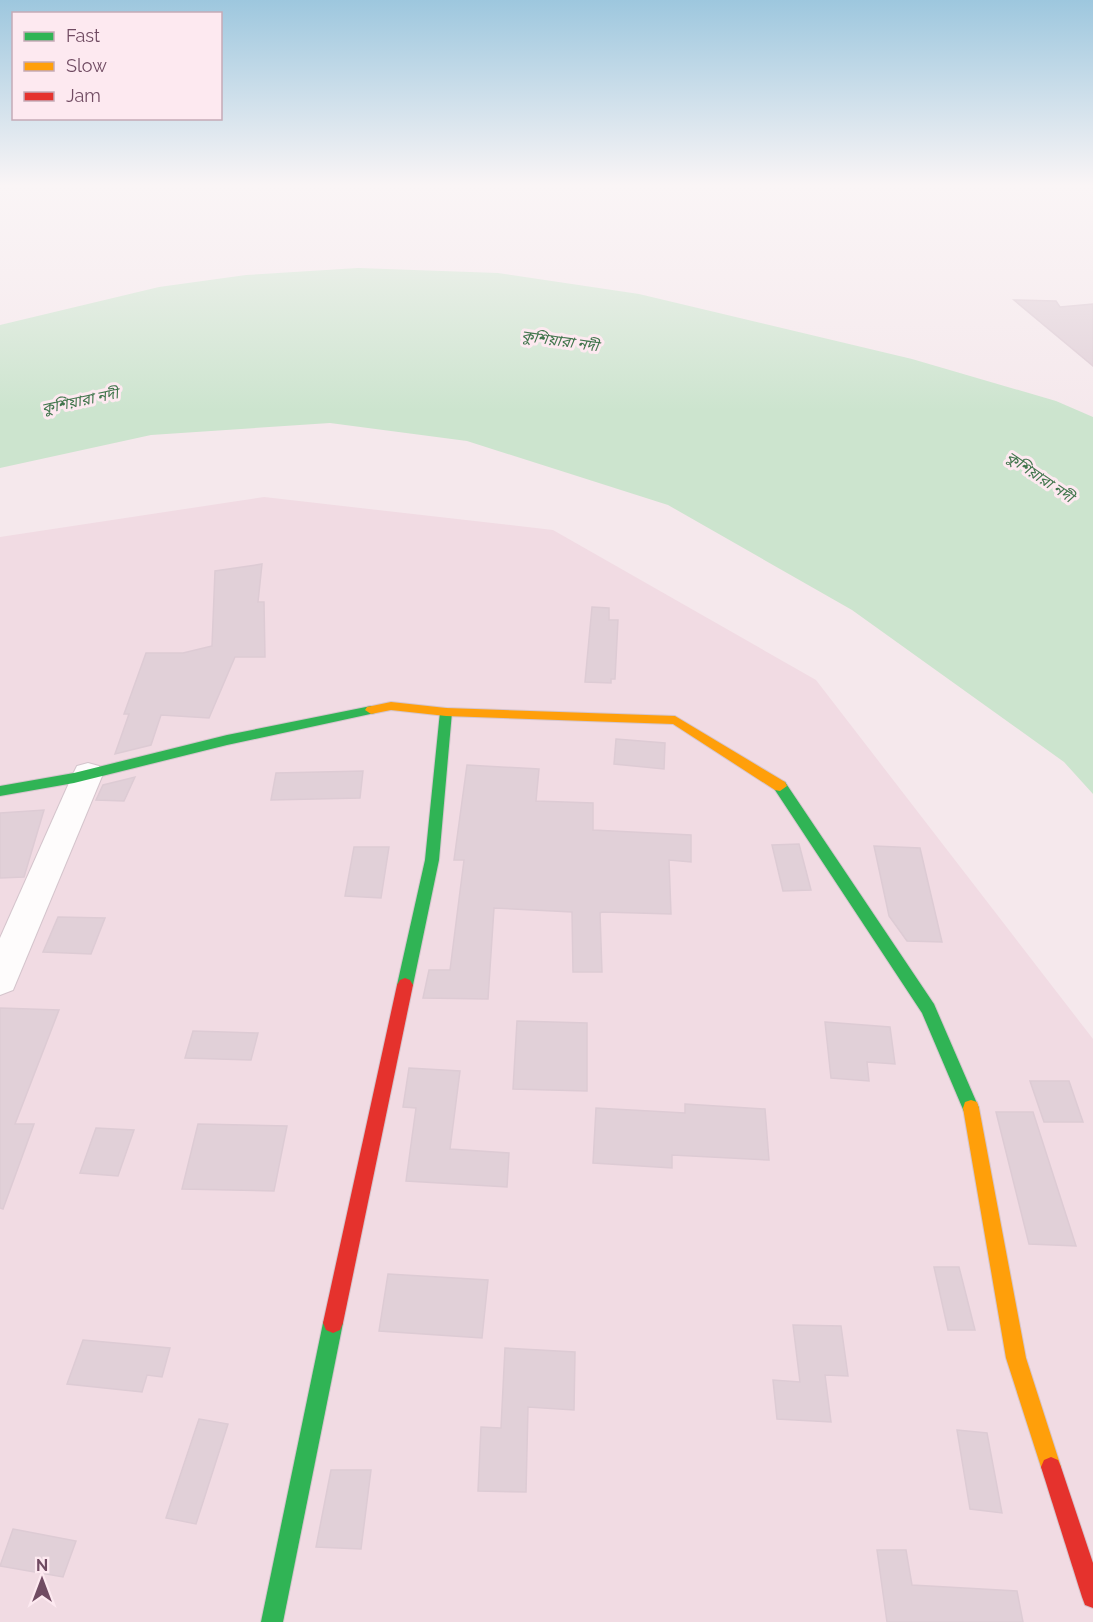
<svg xmlns="http://www.w3.org/2000/svg" width="1093" height="1622" font-family="Raleway,'Noto Sans Bengali',sans-serif">
<style>
.residential{fill:#f1dbe3}
.water{fill:#cce4ce}
.building{fill:#e1d0d8;stroke:#ddcbd4;stroke-width:1.5}
.lines{fill:none;stroke-linecap:round;stroke-linejoin:round}
.street-casing{stroke:#d4c4cc;stroke-width:2}
.fast-casing{stroke:#d5c5cd;stroke-width:2}
.slow-casing{stroke:#d5c5cd;stroke-width:2}
.jam-casing{stroke:#d5c5cd;stroke-width:2}
.street{fill:#fefcfc;fill-rule:evenodd}
.fast{fill:#30b455;fill-rule:evenodd}
.slow{fill:#ff9f0a;fill-rule:evenodd}
.jam{fill:#e5322d;fill-rule:evenodd}
.labels{text-anchor:middle;dominant-baseline:central;stroke-width:6;stroke-linejoin:round;paint-order:stroke}
.far-water-label{font-size:15px;font-style:italic;fill:#41754c;stroke:#fde9f0}
</style>
<rect width="100%" height="100%" fill="#f5e8ec"/>
<polygon class="residential" points="264,497 553,530 816,680 1093,1039 1093,1622 0,1622 0,537"/>
<polygon class="water" points="358,268 498,273 639,294 912,359 1056,401 1093,417 1093,794 1064,762 852,610 668,505 467,441 330,423 151,435 0,468 0,325 159,287 246,275"/>
<g class="building">
<polygon points="1014,300 1056,301 1060,307 1093,304 1093,366"/>
<polygon points="262,564 258,602 264,602 265,657 235,657 209,718 161,715 151,745 115,754 129,714 124,714 146,653 183,653 212,646 215,571"/>
<polygon points="592,607 609,608 609,620 618,620 615,679 611,679 611,683 585,682"/>
<polygon points="616,739 665,743 664,769 614,764"/>
<polygon points="467,765 539,769 536,801 593,803 593,830 691,835 691,862 669,860 671,914 602,912 600,913 602,972 573,972 572,912 494,908 488,999 423,998 429,970 450,970 464,860 454,860"/>
<polygon points="363,771 360,798 271,800 276,773"/>
<polygon points="135,777 124,801 96,800 103,785"/>
<polygon points="44,810 24,877 0,878 0,813"/>
<polygon points="799,844 811,890 783,891 772,845"/>
<polygon points="874,846 920,848 942,942 907,941 889,916"/>
<polygon points="354,847 389,847 381,898 345,896"/>
<polygon points="58,917 105,918 91,954 43,952"/>
<polygon points="0,1008 59,1010 15,1124 34,1124 3,1209 0,1208"/>
<polygon points="517,1021 587,1023 587,1091 513,1089"/>
<polygon points="825,1022 890,1027 895,1064 867,1062 869,1081 831,1078"/>
<polygon points="193,1031 258,1033 251,1060 185,1058"/>
<polygon points="409,1068 460,1071 450,1149 509,1153 507,1187 406,1181 416,1108 403,1107"/>
<polygon points="1030,1081 1069,1081 1083,1122 1044,1122"/>
<polygon points="685,1104 765,1109 769,1160 672,1155 672,1168 593,1163 596,1108 685,1113"/>
<polygon points="996,1112 1033,1112 1076,1246 1029,1244"/>
<polygon points="198,1124 287,1126 274,1191 182,1189"/>
<polygon points="96,1128 134,1130 118,1176 80,1173"/>
<polygon points="934,1267 959,1267 975,1330 948,1330"/>
<polygon points="388,1274 488,1280 482,1338 379,1331"/>
<polygon points="793,1325 841,1326 848,1376 825,1375 831,1422 777,1419 773,1380 800,1382"/>
<polygon points="83,1340 170,1348 162,1377 147,1375 142,1392 67,1384"/>
<polygon points="505,1348 575,1352 574,1410 528,1407 526,1492 478,1491 481,1427 501,1428"/>
<polygon points="199,1419 228,1424 196,1524 166,1518"/>
<polygon points="957,1430 987,1433 1002,1513 970,1509"/>
<polygon points="331,1470 371,1470 361,1549 316,1547"/>
<polygon points="13,1529 76,1541 63,1577 0,1566"/>
<polygon points="877,1550 906,1550 912,1585 1017,1591 1023,1622 887,1622"/>
</g>
<g class="lines">
<g class="street-casing">
<polygon id="street" points="88,763 99,766 103,774 13,990 0,995 0,938 73,774 77,766"/>
</g>
<g class="fast-casing">
<g id="fast">
<polygon points="371,706 375,707 377,710 375,713 227,745 74,783 0,796 0,786 74,773 227,735"/>
<polygon points="446,708 452,712 439,860 413,985 410,990 405,992 400,990 397,985 425,860 440,712"/>
<polygon points="780,781 785,782 934,1004 979,1108 977,1114 971,1116 965,1114 922,1013 775,790 773,786 775,782"/>
<polygon points="333,1313 340,1316 343,1323 283,1622 261,1622 323,1323 326,1316"/>
</g>
</g>
<g class="slow-casing">
<g id="slow">
<polygon points="391,702 446,708 675,716 785,782 787,786 780,791 775,790 673,724 446,716 391,710 371,714 365,710 367,707"/>
<polygon points="971,1100 977,1102 979,1108 1026,1358 1061,1467 1058,1474 1051,1477 1044,1474 1041,1467 1006,1358 963,1108 965,1102"/>
</g>
</g>
<g class="jam-casing">
<g id="jam">
<polygon points="405,978 410,980 413,985 343,1323 340,1330 333,1333 326,1330 323,1323 397,985 400,980"/>
<polygon points="1051,1457 1058,1460 1061,1467 1093,1563 1093,1608 1085,1605 1082,1597 1041,1467 1044,1460"/>
</g>
</g>
<use href="#street" class="street"/>
<use href="#fast" class="fast"/>
<use href="#slow" class="slow"/>
<use href="#jam" class="jam"/>
</g>
<linearGradient id="sky" x2="0" y2="1"><stop stop-color="#9dc7de"/><stop offset="0.45" stop-color="#faf5f6"/><stop offset="1" stop-color="#faf5f6" stop-opacity="0"/></linearGradient>
<rect width="1093" height="412" fill="url(#sky)"/>
<g class="labels">
<g class="far-water-label">
<text transform="translate(560 341) rotate(8)">কুশিয়ারা নদী</text>
<text transform="translate(80 401) rotate(-12)">কুশিয়ারা নদী</text>
<text transform="translate(1040 477) rotate(34)">কুশিয়ারা নদী</text>
</g>
</g>
<rect x="12" y="12" width="210" height="108" fill="#fde9f0" stroke="#c5aab7" stroke-width="1.5"/>
<rect x="24" y="32" width="30" height="9" fill="#30b455" stroke="#c5aab7" stroke-width="1.5"/>
<text x="66" y="42" font-size="18" fill="#704b62">Fast</text>
<rect x="24" y="62" width="30" height="9" fill="#ff9f0a" stroke="#c5aab7" stroke-width="1.5"/>
<text x="66" y="72" font-size="18" fill="#704b62">Slow</text>
<rect x="24" y="92" width="30" height="9" fill="#e5322d" stroke="#c5aab7" stroke-width="1.5"/>
<text x="66" y="102" font-size="18" fill="#704b62">Jam</text>
<g transform="translate(42 1580)" stroke="#fde9f0" stroke-width="4.5" paint-order="stroke">
<path d="M0-4.5L10 22L0 15L-10 22Z" fill="#704b62"/>
<text y="-9" font-size="16" font-weight="bold" text-anchor="middle" fill="#704b62">N</text>
</g>
</svg>
